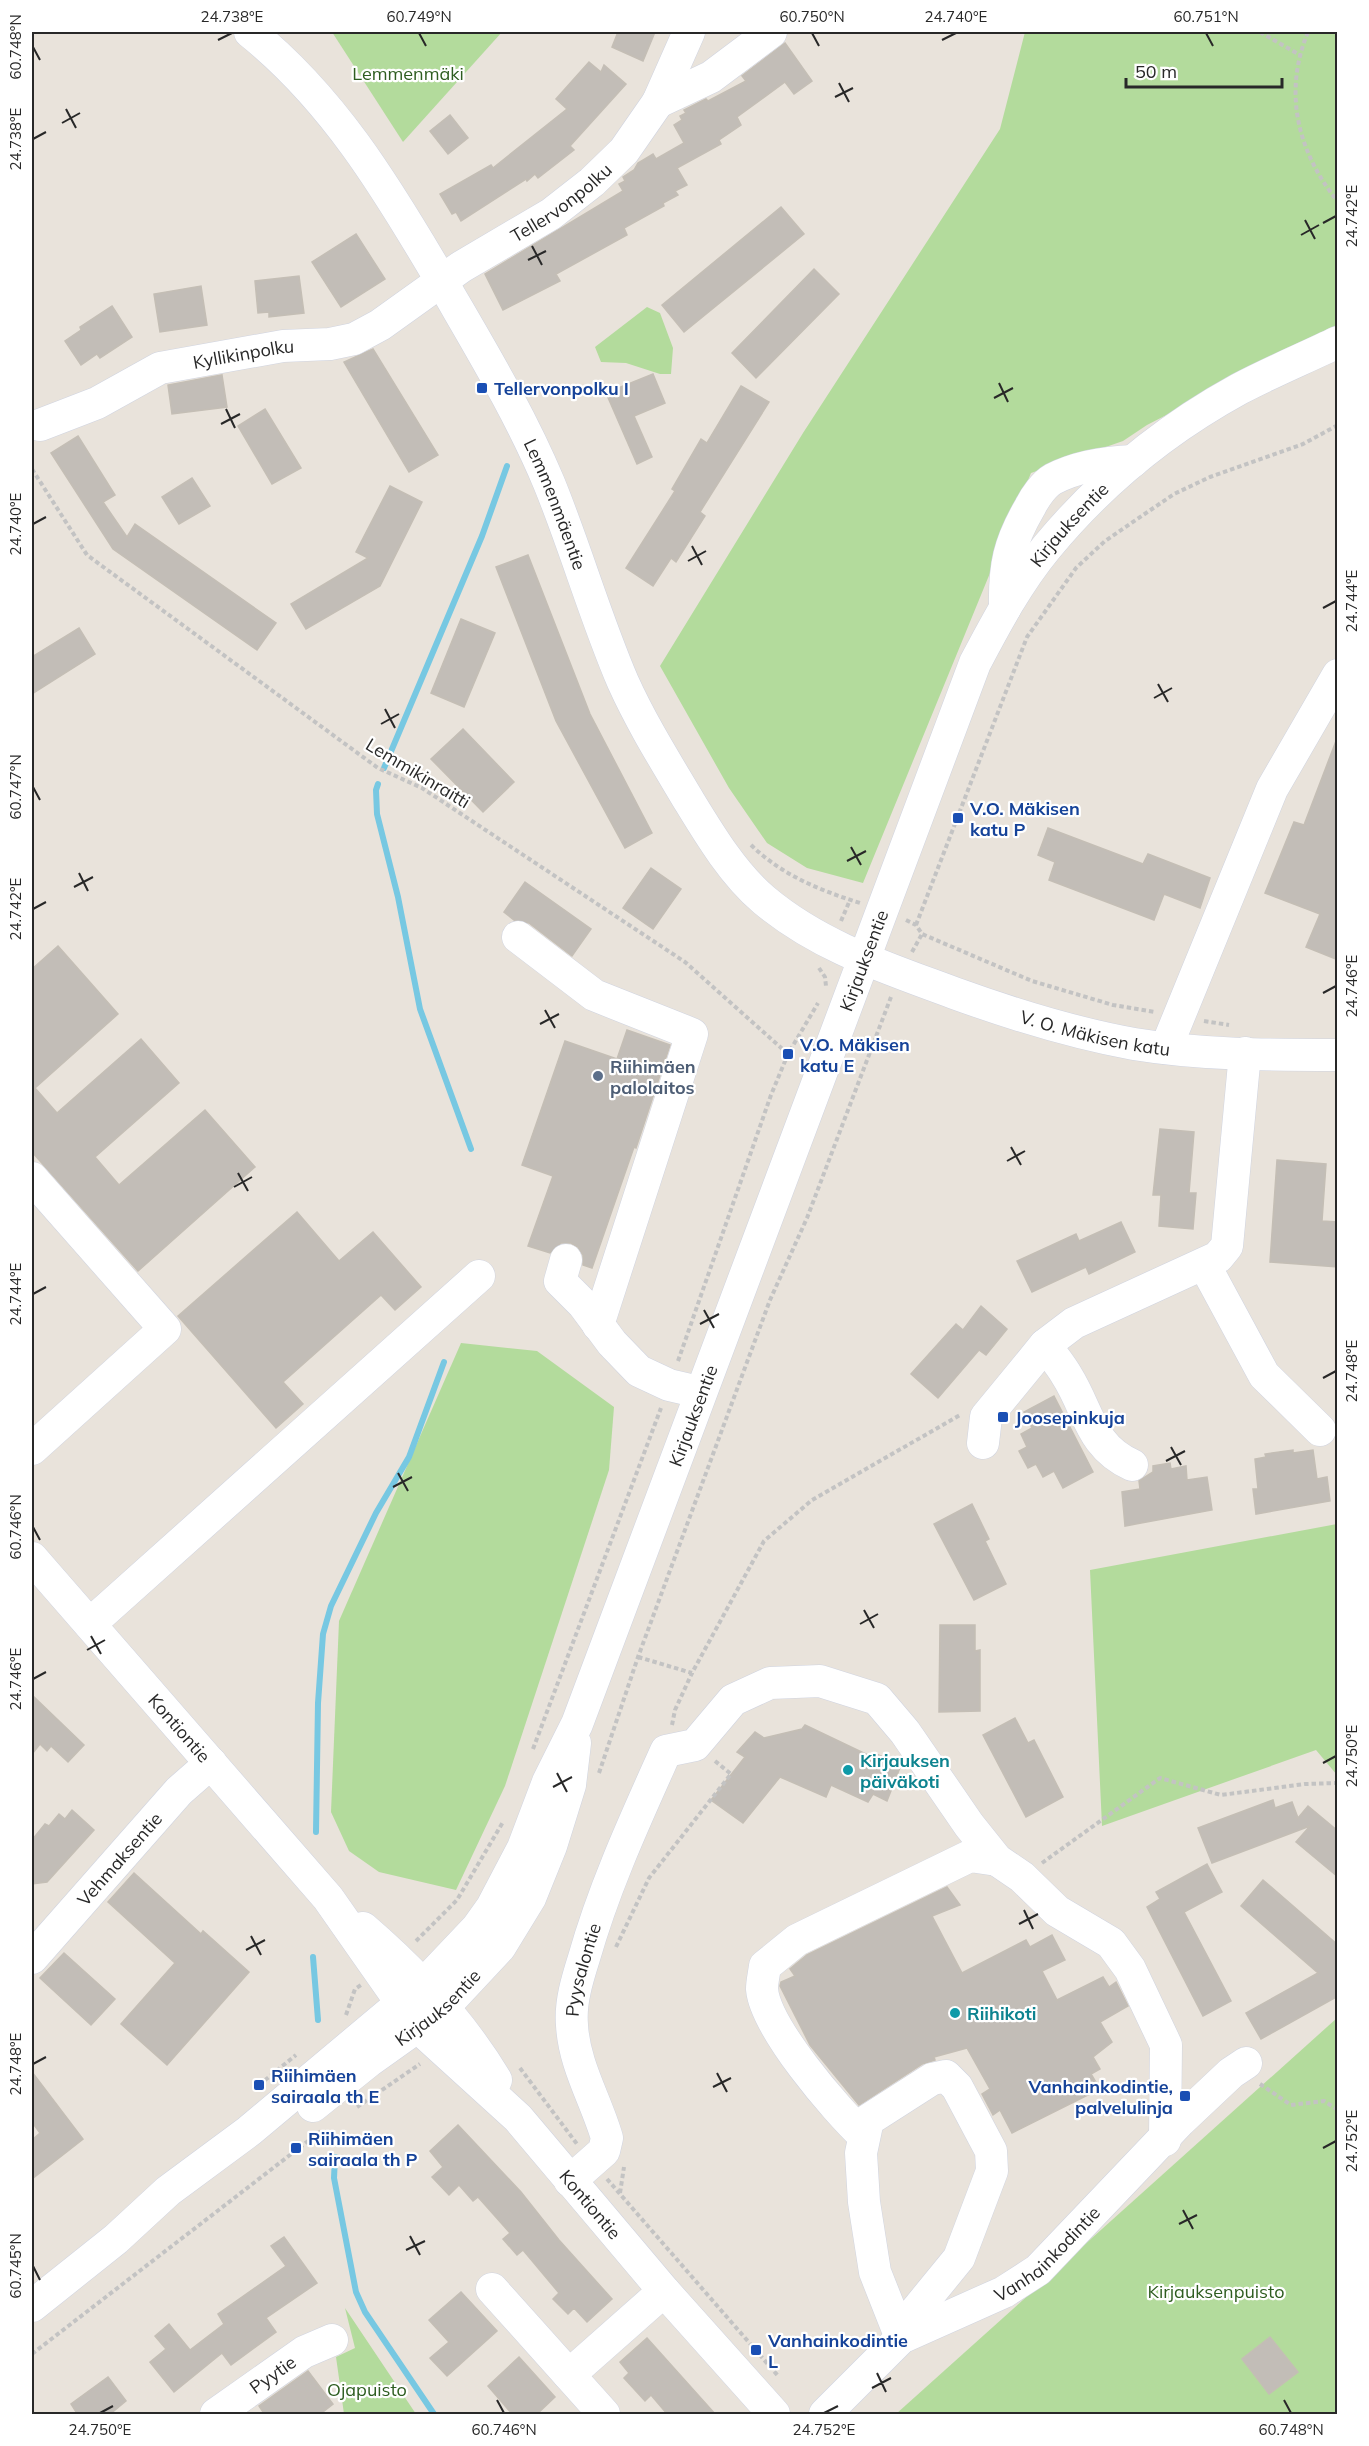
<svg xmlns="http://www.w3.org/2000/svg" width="1369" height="2446" font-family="Mulish,sans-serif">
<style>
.green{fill:#b3db9c}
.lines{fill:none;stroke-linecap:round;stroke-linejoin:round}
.stream{stroke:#77c8e2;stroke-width:6}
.building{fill:#c2bdb7;stroke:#c4beb5;stroke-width:1.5}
.minor-casing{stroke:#d0d4e0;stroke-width:33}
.path{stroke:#c3c3c3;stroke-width:4;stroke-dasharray:4.5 3;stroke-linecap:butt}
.minor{stroke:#fff;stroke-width:32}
.ticks{fill:none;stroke:#282828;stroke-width:2}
.transit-dot{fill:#1a4fb4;stroke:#fff;stroke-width:2}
.service-dot{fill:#5c6f8a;stroke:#fff;stroke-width:2}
.culture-dot{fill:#0f9aa8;stroke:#fff;stroke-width:2}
.labels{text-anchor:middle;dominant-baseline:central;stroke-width:4.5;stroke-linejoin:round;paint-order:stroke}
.park-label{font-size:18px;fill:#2e5d20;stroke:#fff}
.street-label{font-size:18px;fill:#282828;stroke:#fff}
.transit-label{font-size:18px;font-weight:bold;fill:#164399;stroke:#fff;text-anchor:start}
.service-label{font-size:18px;font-weight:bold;fill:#4e5e75;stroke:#fff;text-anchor:start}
.culture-label{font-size:18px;font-weight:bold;fill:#0d838f;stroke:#fff;text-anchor:start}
.neatline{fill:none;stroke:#282828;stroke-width:2}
.ticks-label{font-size:15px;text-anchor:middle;fill:#282828}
</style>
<rect width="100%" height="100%" fill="#e9e3db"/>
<g class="green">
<polygon points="332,32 502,32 403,142"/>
<polygon points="1025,32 1337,32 1337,327 1147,425 1123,441 1031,473 863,883 807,868 767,843 729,788 660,666 803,433 1000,129"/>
<polygon points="647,307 660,313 673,348 671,374 660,374 626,363 601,362 595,347"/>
<polygon points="461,1343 537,1351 614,1407 609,1470 505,1786 456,1890 379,1872 349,1851 331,1812 339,1621"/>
<polygon points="1337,1524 1337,1775 1316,1750 1102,1826 1090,1570"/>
<polygon points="1337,2018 1337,2414 896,2414"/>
<polygon points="345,2308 416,2414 344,2414 336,2357 355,2348"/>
</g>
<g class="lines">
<g class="stream">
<polyline points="384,768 482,536 507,466"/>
<polyline points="378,784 376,790 377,814 398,897 420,1009 471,1149"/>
<polyline points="316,1832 318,1703 323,1634 331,1606 376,1513 409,1457 444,1362"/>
<polyline points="313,1957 318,2020"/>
<polyline points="335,2157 334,2178 356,2292 365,2312 434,2414"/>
</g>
</g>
<g class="building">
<polygon points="618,32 655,32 643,61 612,47"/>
<polygon points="785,43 812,81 794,94 785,82 737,117 741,125 719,140 721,144 677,168 687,185 675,191 678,195 663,203 664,206 624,228 627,235 556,274 560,281 503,310 485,274 623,191 619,184 625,181 623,177 634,170 638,163 653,154 656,159 684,143 674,125 682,120 680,116 686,113 684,110 706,99 708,101 746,81 742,76"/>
<polygon points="589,62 601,72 604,65 626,84 570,146 574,150 538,178 535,174 527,181 526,179 461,221 456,212 452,214 440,194 491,165 493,168 567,109 556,99"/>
<polygon points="450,115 468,138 448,154 430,131"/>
<polygon points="781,207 804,234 684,332 662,305"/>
<polygon points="356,234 385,279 341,307 312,262"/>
<polygon points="814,269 839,294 756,378 732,353"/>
<polygon points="299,276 304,313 269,317 269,312 258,313 255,281"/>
<polygon points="201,286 207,325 160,332 154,294"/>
<polygon points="112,306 132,337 100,358 97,354 81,365 65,341 81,330 80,327"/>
<polygon points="373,349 438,455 409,472 344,362"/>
<polygon points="653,374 665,403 634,416 652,457 637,464 606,393"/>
<polygon points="222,375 227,407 172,414 168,385"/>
<polygon points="741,386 769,402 700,512 705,516 676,562 671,558 653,586 626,568 675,491 672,489 701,439 707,443"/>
<polygon points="265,409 301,468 272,484 238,426"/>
<polygon points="78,436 115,495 103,502 127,537 135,524 276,623 257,650 113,549 51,453"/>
<polygon points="192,478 210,506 179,524 162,497"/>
<polygon points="390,486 422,502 380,586 306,629 291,604 368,558 356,552"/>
<polygon points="528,555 590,714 652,833 625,848 556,721 496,567"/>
<polygon points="461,619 495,633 464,707 431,693"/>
<polygon points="79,628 95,654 32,694 32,657"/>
<polygon points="463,729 514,782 483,812 431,759"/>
<polygon points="1336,741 1338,741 1338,960 1306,947 1320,914 1265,893 1294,822 1304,825"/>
<polygon points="1048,828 1143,864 1148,854 1210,878 1200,908 1164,894 1154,920 1049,880 1055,862 1038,855"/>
<polygon points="651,868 681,889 653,929 623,908"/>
<polygon points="525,882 591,929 572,956 529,923 514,920 504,912"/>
<polygon points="58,946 118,1014 35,1088 57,1113 141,1039 179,1083 95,1157 119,1185 205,1110 255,1167 138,1271 32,1152 32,969"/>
<polygon points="627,1030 670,1045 636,1148 634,1147 592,1268 583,1265 583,1255 578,1247 571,1243 561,1243 550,1253 528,1246 553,1176 522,1165 565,1041 617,1059"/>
<polygon points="1160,1129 1194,1132 1189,1193 1196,1193 1193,1229 1159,1226 1161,1195 1153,1195"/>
<polygon points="1277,1160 1326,1164 1322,1221 1338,1222 1338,1267 1270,1262"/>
<polygon points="297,1212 339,1261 373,1232 421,1287 395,1310 381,1295 283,1382 303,1404 276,1428 178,1316"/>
<polygon points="1121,1222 1135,1252 1089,1274 1086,1267 1032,1292 1017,1261 1076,1234 1079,1241"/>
<polygon points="981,1306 1007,1329 986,1355 979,1350 938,1398 911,1374 956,1324 963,1330"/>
<polygon points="1054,1396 1093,1472 1063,1488 1054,1471 1043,1477 1036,1464 1028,1468 1019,1451 1027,1447 1021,1434 1032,1428 1024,1412"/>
<polygon points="1293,1450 1293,1453 1313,1450 1317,1479 1327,1477 1330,1501 1256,1514 1253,1489 1258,1489 1255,1459 1266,1457 1265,1454"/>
<polygon points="1170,1463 1171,1469 1186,1466 1187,1480 1207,1477 1212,1510 1125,1526 1122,1492 1140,1489 1139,1481 1153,1472 1153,1466"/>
<polygon points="972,1504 989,1539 985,1541 1006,1584 974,1600 934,1524"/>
<polygon points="940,1625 975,1625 975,1651 980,1650 980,1711 939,1712"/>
<polygon points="32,1695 84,1745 68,1762 51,1746 47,1751 40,1744 32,1754"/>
<polygon points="1015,1718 1028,1743 1034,1740 1063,1797 1026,1817 983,1735"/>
<polygon points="805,1725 872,1757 874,1753 901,1765 887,1801 873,1794 868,1802 831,1785 826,1797 780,1777 743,1823 711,1800 745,1757 737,1752 755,1732 764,1738 802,1729"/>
<polygon points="1273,1800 1275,1808 1292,1802 1298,1818 1308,1806 1338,1831 1338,1877 1296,1842 1310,1826 1212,1863 1198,1828"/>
<polygon points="72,1810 94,1830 47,1882 32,1884 32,1840 45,1824 49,1826 59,1814 65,1819"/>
<polygon points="1207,1864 1222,1892 1184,1912 1231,2001 1203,2016 1147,1907 1160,1899 1156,1892"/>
<polygon points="134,1873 201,1934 203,1931 249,1972 167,2065 121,2024 175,1963 108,1902"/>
<polygon points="1263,1880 1338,1945 1338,1996 1261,2039 1246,2013 1318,1973 1241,1906"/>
<polygon points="947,1887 960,1905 932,1916 962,1973 1026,1940 1030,1947 1052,1935 1065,1960 1042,1971 1057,2000 1103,1977 1109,1987 1116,1982 1128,2006 1100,2022 1112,2042 1093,2057 1100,2069 1091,2074 1100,2089 1012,2133 1000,2110 993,2115 982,2094 990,2089 967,2048 934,2057 935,2060 922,2064 859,2105 810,2045 780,1986 781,1982 795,1976 790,1969 807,1955"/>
<polygon points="64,1953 115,1999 91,2025 40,1978"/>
<polygon points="32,2072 83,2139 32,2179 32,2140 40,2133 32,2122"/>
<polygon points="458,2125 521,2192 559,2240 612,2299 587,2322 574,2308 568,2314 553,2299 559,2293 523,2250 517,2255 503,2239 510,2233 478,2197 473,2201 459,2185 449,2195 432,2177 443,2167 430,2151"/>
<polygon points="284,2237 317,2283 266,2318 276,2332 231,2365 222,2353 174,2392 150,2362 166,2349 155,2336 169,2324 190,2350 224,2324 218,2314 286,2266 271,2246"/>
<polygon points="461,2292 497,2331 447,2376 430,2358 449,2342 429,2320"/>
<polygon points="1270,2337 1298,2372 1269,2394 1242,2359"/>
<polygon points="647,2338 716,2415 668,2415 651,2395 645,2401 624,2378 629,2373 620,2362"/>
<polygon points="519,2357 555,2397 536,2415 513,2415 488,2386"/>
<polygon points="308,2371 333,2404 319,2415 265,2415 259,2406"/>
<polygon points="108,2377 126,2401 109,2415 78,2415 71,2404"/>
</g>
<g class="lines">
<g class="minor-casing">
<g id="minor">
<path id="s1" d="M250,32C332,98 385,185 438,275C477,343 519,411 549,483C576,549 595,617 623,682C641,722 664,759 686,796C708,832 732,873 764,900C820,947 887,968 954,993C1012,1014 1073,1033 1134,1044C1201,1055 1270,1055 1338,1055"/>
<polyline points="658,102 711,77 771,32"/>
<path id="s2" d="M40,425L97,403L160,368L283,346L330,344L354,339L380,325L461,267L551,214L592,182L624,151L658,102L689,32"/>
<path d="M1005,608C1004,566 1009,543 1030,507C1035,497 1044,484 1053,479C1078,466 1105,462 1133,461"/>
<polyline points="518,937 594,995 692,1034 598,1325"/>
<polyline points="1166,1048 1272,789 1338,675"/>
<polyline points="32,1178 165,1329 32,1449"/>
<polyline points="566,1260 560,1281 583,1304 612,1343 639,1371 669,1385 699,1392"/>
<polyline points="1204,1264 1264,1375 1320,1430"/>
<path d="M1045,1345C1052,1355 1061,1365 1067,1376C1089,1411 1090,1446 1132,1465"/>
<polyline points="983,1443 986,1417 1045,1345 1074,1323 1218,1257 1227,1246 1245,1053"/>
<path id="s3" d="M32,1558L328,1898L419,2028L518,2118L664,2291L774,2414"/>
<polyline points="90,1624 479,1276"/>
<path d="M363,1928C413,1971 462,2023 496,2080"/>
<path id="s4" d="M32,1958L179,1791L211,1763"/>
<polygon points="946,2076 957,2087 991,2151 992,2171 959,2258 910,2318 901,2338 875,2272 864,2202 861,2153 868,2120 932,2079"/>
<path id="s5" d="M313,2106L369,2061L442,2009L500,1947L530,1898L551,1846L570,1785L575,1743"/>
<path d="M864,2136C836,2110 765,2027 762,1989C762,1982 764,1974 765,1966L797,1940L970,1856L997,1860"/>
<path id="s6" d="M570,2181L604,2151L607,2138C596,2100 574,2065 572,2025C570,2003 577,1980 584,1958C604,1887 636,1818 666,1751L695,1745L733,1700L770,1683L820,1681L877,1699L905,1732L969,1825L997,1860L1022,1877L1057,1911L1111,1943L1130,1969L1166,2045L1165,2140"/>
<polyline points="492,2289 604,2414"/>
<path id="s7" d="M32,2306L116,2239L168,2191L249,2131L422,1986L477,1928L492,1907L523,1848L548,1782L577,1724L975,663C996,623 1018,582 1047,547C1100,483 1166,429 1239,389C1271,372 1305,358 1338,342"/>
<polyline points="569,2375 664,2291"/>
<path id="s8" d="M216,2414L304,2352L332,2340"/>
<path id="s9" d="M825,2414L901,2338L1004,2292L1038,2270L1180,2121L1231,2073L1246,2063"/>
</g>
</g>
<g class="path">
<polyline points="1260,32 1300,55"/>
<path d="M1308,32C1283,92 1297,151 1338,202"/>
<polyline points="32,469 87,555 378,768 422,788 685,962 788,1054"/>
<path d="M751,845C782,875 819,890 860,903"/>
<polyline points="906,920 916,925 922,934 1032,981 1113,1005 1155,1012"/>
<polyline points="841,921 850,900"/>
<polyline points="916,925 1027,637 1076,568 1105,541 1174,494 1210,477 1303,444 1338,425"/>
<polyline points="912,952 922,934"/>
<polyline points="819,968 825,977 826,986"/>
<polyline points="1204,1021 1229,1025"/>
<polyline points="678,1361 771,1095 788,1054 818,1003"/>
<polyline points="638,1657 692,1673 764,1541 812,1500 960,1415"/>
<polyline points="672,1725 675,1710 692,1673"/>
<polyline points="533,1749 661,1408"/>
<polyline points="599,1773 638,1657 770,1300 807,1218 891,997"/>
<polyline points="1042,1863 1160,1778 1221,1795 1305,1784 1338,1783"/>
<polyline points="416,1941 457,1900 503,1822"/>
<polyline points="616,1947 649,1878 731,1774 715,1761"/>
<polyline points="346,2015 355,1989 361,1985"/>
<polyline points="520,2068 577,2144"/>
<polyline points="1260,2084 1291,2105 1324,2101 1338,2110"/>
<polyline points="259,2085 296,2055"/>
<polyline points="357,2107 420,2064"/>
<polyline points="607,2179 779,2377"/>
<polyline points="620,2193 624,2167"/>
<polyline points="32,2354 321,2131"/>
</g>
<use href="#minor" class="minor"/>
</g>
<path class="ticks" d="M419,33L426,46M812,33L819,46M1206,33L1213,46M218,40L232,33M942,40L956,33M33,47L40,60M839,83L849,102M835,97L853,88M66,109L76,128M62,123L80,113M33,139L46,132M1305,220L1315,239M1323,223L1336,216M1301,235L1319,225M532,246L542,265M528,260L546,251M999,383L1008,402M994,398L1013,388M226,409L235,428M221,424L240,414M33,524L46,517M692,546L702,565M688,561L706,551M1323,608L1336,601M1158,684L1168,702M1154,698L1172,688M385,709L395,728M381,724L399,714M33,787L40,800M851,847L861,865M847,861L866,851M79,873L88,891M74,887L93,877M33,909L46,902M1323,993L1336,986M545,1010L555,1028M540,1024L559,1014M1011,1147L1021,1165M1007,1161L1025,1151M238,1173L248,1191M234,1187L252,1177M33,1294L46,1287M704,1310L714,1328M700,1324L719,1314M1323,1378L1336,1371M1171,1447L1181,1465M1166,1461L1185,1451M398,1473L408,1491M393,1487L412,1477M33,1527L40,1540M864,1610L874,1628M860,1624L878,1614M91,1636L101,1654M87,1650L105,1640M33,1679L46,1672M1323,1763L1336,1756M557,1773L567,1792M553,1787L572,1777M1024,1910L1033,1929M1019,1924L1038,1914M251,1936L261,1955M246,1950L265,1940M33,2064L46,2057M717,2073L727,2092M713,2087L731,2078M1323,2148L1336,2141M1183,2210L1193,2229M1179,2224L1197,2215M410,2236L420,2255M406,2250L425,2241M33,2266L40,2280M877,2373L886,2392M872,2388L891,2378M497,2400L504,2413M1284,2400L1291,2413M100,2413L113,2406M824,2413L838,2406"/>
<g class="transit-dot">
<rect x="476" y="382" width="12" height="12" rx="3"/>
<rect x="952" y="812" width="12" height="12" rx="3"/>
<rect x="782" y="1048" width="12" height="12" rx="3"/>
<rect x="997" y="1411" width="12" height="12" rx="3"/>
<rect x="253" y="2079" width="12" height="12" rx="3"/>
<rect x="1179" y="2090" width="12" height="12" rx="3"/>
<rect x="290" y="2142" width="12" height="12" rx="3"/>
<rect x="750" y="2344" width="12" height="12" rx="3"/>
</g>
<circle class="service-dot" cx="598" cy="1076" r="6"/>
<g class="culture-dot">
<circle cx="848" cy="1770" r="6"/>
<circle cx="955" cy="2013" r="6"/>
</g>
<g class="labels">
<g class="park-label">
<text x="408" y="73">Lemmenmäki</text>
<text x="1216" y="2291">Kirjauksenpuisto</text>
<text x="367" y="2389">Ojapuisto</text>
</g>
<g class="street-label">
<text stroke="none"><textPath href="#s2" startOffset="578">Tellervonpolku</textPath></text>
<text stroke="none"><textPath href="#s2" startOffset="218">Kyllikinpolku</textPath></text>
<text stroke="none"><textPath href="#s1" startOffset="567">Lemmenmäentie</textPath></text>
<text stroke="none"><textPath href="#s7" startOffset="2114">Kirjauksentie</textPath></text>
<text transform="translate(418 773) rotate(31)">Lemmikinraitti</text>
<text stroke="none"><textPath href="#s7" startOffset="1628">Kirjauksentie</textPath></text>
<text stroke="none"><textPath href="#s1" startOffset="1378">V. O. Mäkisen katu</textPath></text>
<text stroke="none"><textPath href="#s7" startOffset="1142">Kirjauksentie</textPath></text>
<text stroke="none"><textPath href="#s3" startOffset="225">Kontiontie</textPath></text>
<text stroke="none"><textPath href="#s4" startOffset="132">Vehmaksentie</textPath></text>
<text stroke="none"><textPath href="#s6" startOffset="234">Pyysalontie</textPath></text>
<text stroke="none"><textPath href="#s5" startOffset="159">Kirjauksentie</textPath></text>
<text stroke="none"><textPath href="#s3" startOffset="856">Kontiontie</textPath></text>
<text stroke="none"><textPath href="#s9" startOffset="278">Vanhainkodintie</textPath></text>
<text stroke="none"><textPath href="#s8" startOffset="69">Pyytie</textPath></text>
</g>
<g class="transit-label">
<text x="494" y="388">Tellervonpolku I</text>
<text x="970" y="808">V.O. Mäkisen<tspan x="970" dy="21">katu P</tspan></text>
<text x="800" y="1044">V.O. Mäkisen<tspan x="800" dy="21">katu E</tspan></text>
<text x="1015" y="1417">Joosepinkuja</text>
<text x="271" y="2075">Riihimäen<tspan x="271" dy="21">sairaala th E</tspan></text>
<text x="1173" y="2086" text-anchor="end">Vanhainkodintie,<tspan x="1173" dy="21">palvelulinja</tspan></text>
<text x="308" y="2138">Riihimäen<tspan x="308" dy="21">sairaala th P</tspan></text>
<text x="768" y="2340">Vanhainkodintie<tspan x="768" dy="21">L</tspan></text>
</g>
<g class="service-label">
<text x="610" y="1066">Riihimäen<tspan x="610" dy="21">palolaitos</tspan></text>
</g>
<g class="culture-label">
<text x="860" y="1760">Kirjauksen<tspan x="860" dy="21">päiväkoti</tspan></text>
<text x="967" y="2013">Riihikoti</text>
</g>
</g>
<rect width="1369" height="2446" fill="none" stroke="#ffffff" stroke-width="66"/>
<path d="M1126 78v9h156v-9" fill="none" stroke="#282828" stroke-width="3"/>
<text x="1135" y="78" font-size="18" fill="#282828" stroke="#ffffff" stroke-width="4.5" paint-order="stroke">50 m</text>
<rect x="33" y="33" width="1303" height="2380" class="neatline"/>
<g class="ticks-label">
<text x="232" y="22">24.738°E</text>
<text x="419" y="22">60.749°N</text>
<text x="812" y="22">60.750°N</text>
<text x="956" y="22">24.740°E</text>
<text x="1206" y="22">60.751°N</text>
<text transform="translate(16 47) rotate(-90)" y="5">60.748°N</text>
<text transform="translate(16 139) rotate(-90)" y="5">24.738°E</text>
<text transform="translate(1352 216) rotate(-90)" y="5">24.742°E</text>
<text transform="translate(16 524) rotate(-90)" y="5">24.740°E</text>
<text transform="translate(1352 601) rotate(-90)" y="5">24.744°E</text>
<text transform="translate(16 787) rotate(-90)" y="5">60.747°N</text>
<text transform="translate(16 909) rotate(-90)" y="5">24.742°E</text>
<text transform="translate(1352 986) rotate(-90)" y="5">24.746°E</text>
<text transform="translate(16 1294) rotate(-90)" y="5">24.744°E</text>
<text transform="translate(1352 1371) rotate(-90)" y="5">24.748°E</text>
<text transform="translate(16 1527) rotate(-90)" y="5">60.746°N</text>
<text transform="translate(16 1679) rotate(-90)" y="5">24.746°E</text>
<text transform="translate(1352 1756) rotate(-90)" y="5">24.750°E</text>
<text transform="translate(16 2064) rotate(-90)" y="5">24.748°E</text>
<text transform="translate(1352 2141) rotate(-90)" y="5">24.752°E</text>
<text transform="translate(16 2266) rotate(-90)" y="5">60.745°N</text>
<text x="100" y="2435">24.750°E</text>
<text x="504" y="2435">60.746°N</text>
<text x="824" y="2435">24.752°E</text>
<text x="1291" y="2435">60.748°N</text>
</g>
</svg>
